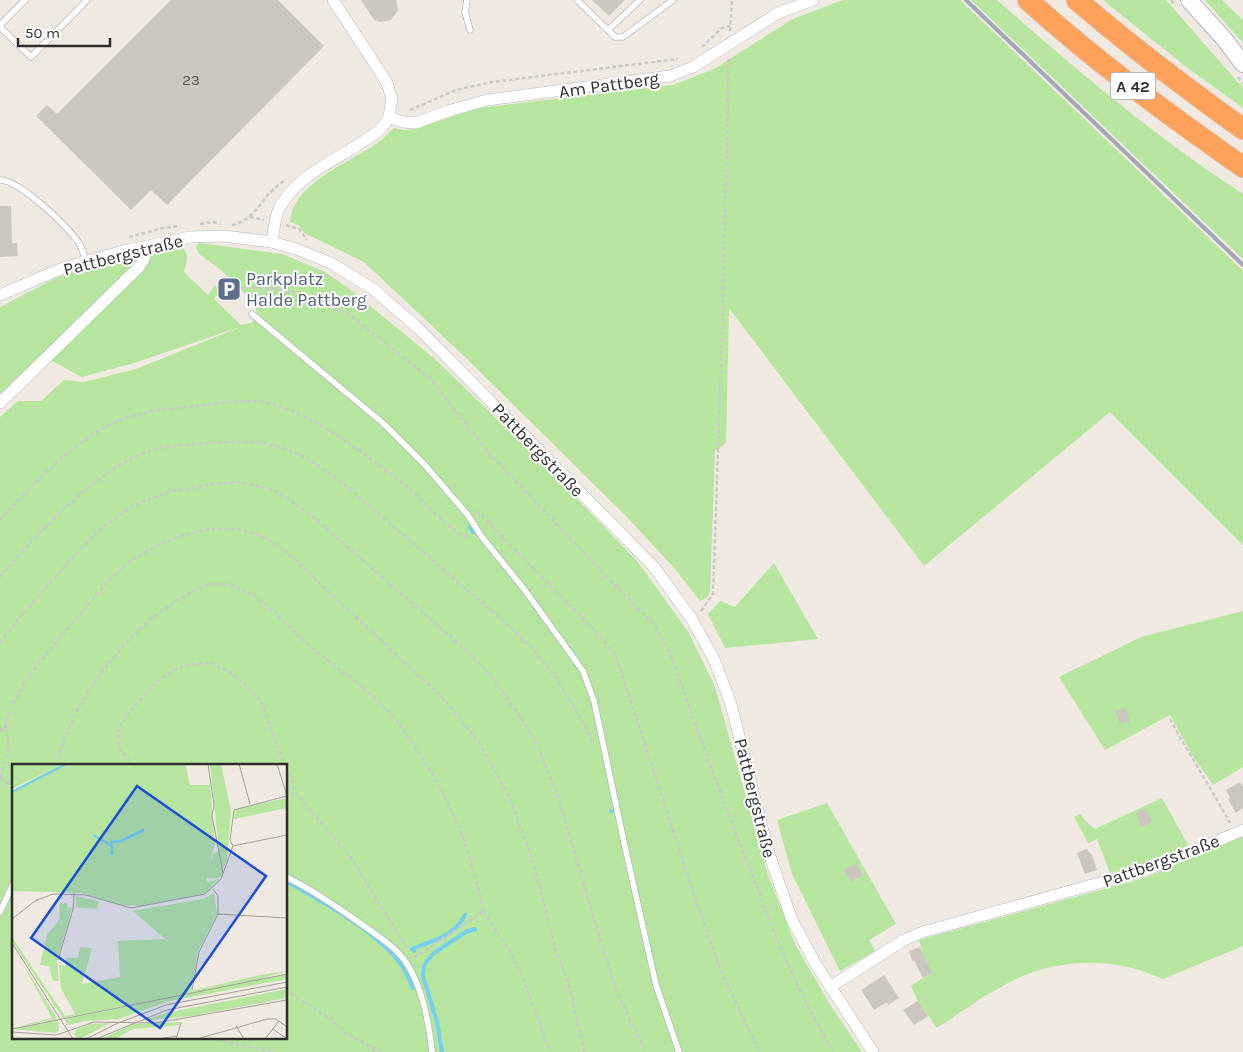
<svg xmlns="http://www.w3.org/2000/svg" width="1243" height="1052" font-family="Karla,sans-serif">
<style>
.green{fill:#b6e59e;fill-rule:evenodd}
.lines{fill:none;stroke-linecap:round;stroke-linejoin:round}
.stream{stroke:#75cff0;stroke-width:4}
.building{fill:#cbc7bf}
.service-casing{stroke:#b4b7c1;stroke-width:7}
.minor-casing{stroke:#b4b7c1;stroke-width:12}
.secondary-casing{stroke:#b4b7c1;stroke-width:18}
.motorway-casing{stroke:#c9c9c9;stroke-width:22}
.path{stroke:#c9c9c9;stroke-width:2.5;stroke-dasharray:4 2.5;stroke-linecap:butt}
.service{stroke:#fff;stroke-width:5.5}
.minor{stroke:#fff;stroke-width:11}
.secondary{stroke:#fff;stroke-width:16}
.motorway{stroke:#ffa35c;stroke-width:21}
.rail{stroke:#a3a6b8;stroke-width:4}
.labels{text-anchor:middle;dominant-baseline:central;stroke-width:4;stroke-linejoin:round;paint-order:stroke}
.number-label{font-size:15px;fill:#555452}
.shield{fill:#fff;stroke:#6d6d6d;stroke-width:1}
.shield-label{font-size:16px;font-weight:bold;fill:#2e2e2e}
.street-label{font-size:18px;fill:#2e2e2e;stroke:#fff}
.service-label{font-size:18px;fill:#4e5e75;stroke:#fff;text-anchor:start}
.inset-river{fill:none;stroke:#75cff0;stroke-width:2.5}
.inset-road{fill:none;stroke:#a29e99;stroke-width:1}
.view{fill:#1d4ed8;fill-opacity:0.15;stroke:#1d4ed8;stroke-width:2.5}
.inset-edge{fill:none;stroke:#2e2e2e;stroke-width:2.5}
</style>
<rect width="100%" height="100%" fill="#efe9e1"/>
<g class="green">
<path d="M843,0H960L1243,271V545L1110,412L924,566L729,308L726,443L715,451L710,591L708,597L700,601L676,570L627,517L466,358L364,262L304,233L299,225L290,222C293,181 355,161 383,139C387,135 390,131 394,128L403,130L413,129L479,108L673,85L714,69L793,19Z"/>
<path d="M971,0H997C1075,69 1155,137 1243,194V259Z"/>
<polygon points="1103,0 1166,0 1243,88 1243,108 1185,66"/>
<polygon points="1205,0 1222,0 1243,20 1243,43"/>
<path d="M199,243L282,254L325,272L348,288L435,359L551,472L638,562L689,633L715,687L768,875L795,944L829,1003L862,1052H0V417L18,401H41L64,380L84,382L136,369L243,326L134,363L82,377L41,355L0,394V307L58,277L139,252L181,246C190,256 187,260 184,272L208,295L215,285L220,291L214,299L241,325L251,323L257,317L255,303L221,270L199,254L196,247ZM14,766H286V1038H14Z"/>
<polygon points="774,563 818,639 725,648 708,614 720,601 735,607"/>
<polygon points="1243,611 1243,767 1213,785 1193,756 1170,715 1105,750 1059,677 1141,637"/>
<polygon points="1162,798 1188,845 1146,864 1110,873 1097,839 1088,843 1074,817 1080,814 1086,822 1095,829"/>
<polygon points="827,803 896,924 869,940 875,951 840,971 792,874 777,820"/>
<path d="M1243,835V946L1163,979C1118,958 1064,957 1018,978C990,991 963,1011 937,1028L918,1001L911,986L931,973L926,964L919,940L1144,878Z"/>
</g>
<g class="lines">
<g class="stream">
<polyline points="470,527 473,532"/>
<polyline points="611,811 612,811"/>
<path d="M286,881C323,902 379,932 403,967C407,974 410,981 413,988"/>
<path d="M414,951L412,949C433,940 454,937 465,915"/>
<polyline points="442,1052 437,1022 423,976 424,967 426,962 434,953 466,932 475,929"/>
</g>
</g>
<g class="building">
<polygon points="171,0 278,0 324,46 167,205 151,190 131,210 36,116 47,105 57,114"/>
<polygon points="361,0 396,0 398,10 391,20 380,22 374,20"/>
<polygon points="592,0 625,0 609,16"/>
<polygon points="0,206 11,206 12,243 17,243 18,256 0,257"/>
<polygon points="1126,708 1130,722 1120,724 1115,711"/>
<polygon points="1240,782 1243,787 1243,808 1236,813 1228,799 1230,798 1226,790"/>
<polygon points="1146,808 1152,822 1141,827 1136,813"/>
<polygon points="1086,849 1092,855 1097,870 1085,874 1077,853"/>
<polygon points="856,863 863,875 851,882 844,870"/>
<polygon points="920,947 932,973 923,978 914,960 912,961 909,951"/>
<polygon points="884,975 899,998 888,1005 887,1002 874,1010 861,990"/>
<polygon points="918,1001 928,1016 914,1025 903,1010"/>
</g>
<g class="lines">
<g class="service-casing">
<g id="service">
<polyline points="467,0 465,12 470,30"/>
<polyline points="577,0 608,30 640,0"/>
<polyline points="0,25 25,0"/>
<polyline points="0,27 31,57 87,0"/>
<polyline points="608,30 615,37 623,37 673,0"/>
<path d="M0,180C21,181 67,226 79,243C82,248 84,255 86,261"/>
<polyline points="252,314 384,424 424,464 467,514 482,537 524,589 583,671 594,701 625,847 656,985 679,1052"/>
<path d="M286,877C315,891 341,910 367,928C381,938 398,949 407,964C423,989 429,1023 432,1052"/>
<polyline points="0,912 14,882"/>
</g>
</g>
<g class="minor-casing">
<g id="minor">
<polyline points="333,0 386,81 392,98 389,117"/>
<path d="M272,242C274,232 274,221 278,211C292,179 330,163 358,145C370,137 382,131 389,117L403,122L416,123L448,111L487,100L670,76L693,67L778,13L813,0"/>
<polyline points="0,295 63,268 120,252 190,237 224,236 272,242 296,249 331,263 373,289 417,327 654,567 691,618 714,659 731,704 768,851 792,920 815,963 873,1052"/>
<polyline points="0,403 139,267 144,259 147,246"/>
<polyline points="830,987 904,940 923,932 1142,871 1192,852 1243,830"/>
</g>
</g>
<g class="secondary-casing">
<polyline id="secondary" points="1189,0 1225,40 1243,64"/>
</g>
<g class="motorway-casing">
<g id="motorway">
<path d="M1028,0C1095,61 1169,115 1243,167"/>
<path d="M1077,0C1130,46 1186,88 1243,129"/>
</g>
</g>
<g class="path">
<polyline points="1171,0 1175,5"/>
<polyline points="730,31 732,0"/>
<polyline points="702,47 722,28 730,26"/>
<polyline points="1238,77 1243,84"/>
<polyline points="410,110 456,90 492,82 678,59"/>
<polyline points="250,217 264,220"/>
<polyline points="200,224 213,222 220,224"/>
<path d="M232,225C250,221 257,208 268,195C273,189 280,184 286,179"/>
<polyline points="286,225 299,229 307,240"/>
<polyline points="129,237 163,228 180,226"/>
<path d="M227,290L249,287L278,289L303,294L350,315L431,379L486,450L560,527L609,579L654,624L670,652C698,731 726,810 757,887C778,943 802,1002 834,1052"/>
<polyline points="477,511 600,636 616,656 694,894 720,969 760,1052"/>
<path d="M0,520C36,482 78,434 129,417C153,409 179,408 204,405C227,402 256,397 279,406C323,421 363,453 401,482C420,497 437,517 457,532C461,535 466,537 471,537"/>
<path d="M0,577C38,534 97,467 152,450C170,445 195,444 214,443C245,440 275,441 304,457C333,473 358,495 383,518C401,533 419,547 436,563C476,599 521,630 553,674C569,696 581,720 594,744"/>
<polyline points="701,611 713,594 722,336 729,56"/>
<polyline points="0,643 17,621 72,558 103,527 135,505 168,492 215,484 238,482 275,490 310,514 464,648 488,672 524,722 538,747 559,799 602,946 620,999 646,1052"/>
<path d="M1170,719C1189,754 1211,788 1230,823"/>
<path d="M5,728C13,685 57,643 84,610C99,592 114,572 134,559C170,536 221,517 263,537C290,550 310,575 332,595C347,609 362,622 377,636C395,653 413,671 432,687L450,706L479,743L508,794L533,860L556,951L567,977L585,1052"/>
<path d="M0,730L5,728C13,742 3,766 0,781"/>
<path d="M56,766C68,715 97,674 132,637C149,619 189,588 214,584C248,580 279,617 301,638C329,664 366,686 391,714C398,721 403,730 409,738C429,766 446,796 459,827C469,852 477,884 484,911L414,958"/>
<polyline points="134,766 120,749 117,732 127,715 155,684 172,671 190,664 211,663 228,671 245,684 261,701 285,766"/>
<polyline points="286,768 296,794 348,853 408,949"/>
<polyline points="1,778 14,787"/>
<polyline points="484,911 519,967 550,1052"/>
<polyline points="286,990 332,1020 347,1034 368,1045 376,1052"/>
<polyline points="217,1038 230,1043 273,1052"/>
<polyline points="372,1047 382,1052"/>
</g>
<use href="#service" class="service"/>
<use href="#minor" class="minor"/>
<use href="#secondary" class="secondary"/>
<use href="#motorway" class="motorway"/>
<polyline class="rail" points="966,0 1243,265"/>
</g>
<defs>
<g id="parking-square" transform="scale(1.25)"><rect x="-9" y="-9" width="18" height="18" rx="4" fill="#5c6f8a" stroke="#fff"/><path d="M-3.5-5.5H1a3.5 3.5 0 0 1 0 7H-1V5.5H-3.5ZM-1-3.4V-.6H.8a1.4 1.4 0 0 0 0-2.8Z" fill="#fff"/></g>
</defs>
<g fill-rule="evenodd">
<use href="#parking-square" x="229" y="289"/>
</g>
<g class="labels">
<g class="number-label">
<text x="191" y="80">23</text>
</g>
<rect class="shield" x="1110.5" y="72.5" width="45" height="27" rx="4"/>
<g class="shield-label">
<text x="1133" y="86">A 42</text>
</g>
<g class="street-label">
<text transform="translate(609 85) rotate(-8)">Am Pattberg</text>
<text transform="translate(123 255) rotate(-14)">Pattbergstraße</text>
<text transform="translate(538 450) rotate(46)">Pattbergstraße</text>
<text transform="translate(755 798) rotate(76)">Pattbergstraße</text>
<text transform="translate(1161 861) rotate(-20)">Pattbergstraße</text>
</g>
<g class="service-label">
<text x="246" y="279">Parkplatz<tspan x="246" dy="21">Halde Pattberg</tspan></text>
</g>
</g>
<g transform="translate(12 764)">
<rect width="275" height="275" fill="#efe9e1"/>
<path d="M0,0H173L178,21H198L203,80L196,103L201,90L207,87L198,0H209L219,47L215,96L208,114H194L195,118L207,115L193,129L131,142L109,141L70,129L0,127V27L45,2L0,25ZM275,34V44L222,55L223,47L228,44ZM202,129L205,150L186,187L179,227L248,211L275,207L244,216L51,254L0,177V173L53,252L63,250L49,224L47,201L53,202L54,194H66L68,183L80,184L70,220L108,213L106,177L153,175L121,147L191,135ZM63,132L87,137L85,145L64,143ZM48,139H55V143L60,144L45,196L47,217H41L37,202L28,201L35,171L47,156ZM8,195L38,243L45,255L0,264L40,254ZM275,210V215L158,237L106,255L72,257L56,261L52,255ZM275,225V234L179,252L130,257L154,249ZM46,256L47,267L43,269L1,265ZM171,258L167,261L121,265L103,275H90L121,260ZM98,259L68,275L62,271L64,266L78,260Z" fill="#b6e59e"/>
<path class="inset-river" d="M0,28L54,0M81,71L100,82V91M98,78L109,77L132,66"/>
<path class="inset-road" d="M196,0L202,41L200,52L211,109M227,0L238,40M265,0L275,32M221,82L275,71M206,150L275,154M0,155L23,137L41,130L74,131L119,144L193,130L209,115L221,82L218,76L222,46L275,32M0,179L61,275M46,196L61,145L62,129M180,226L187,188L206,150V132L201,125M224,262L232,275M0,265L275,210M261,265L275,275M56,267L82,258L144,259L275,236M0,268L44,271L56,267M74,275L106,259L154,241L275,218M84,275L155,246L275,223M146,275L165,272M164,275L169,259M185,275L255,255H264L275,263M253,275L267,257"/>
<path class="view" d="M125,22L254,112L148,264L19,174Z"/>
<rect width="275" height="275" class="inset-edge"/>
</g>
<path d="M18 38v8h92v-8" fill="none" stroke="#2e2e2e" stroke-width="2.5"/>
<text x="25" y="38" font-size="15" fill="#2e2e2e" stroke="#ffffff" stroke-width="4" paint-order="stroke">50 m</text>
</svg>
